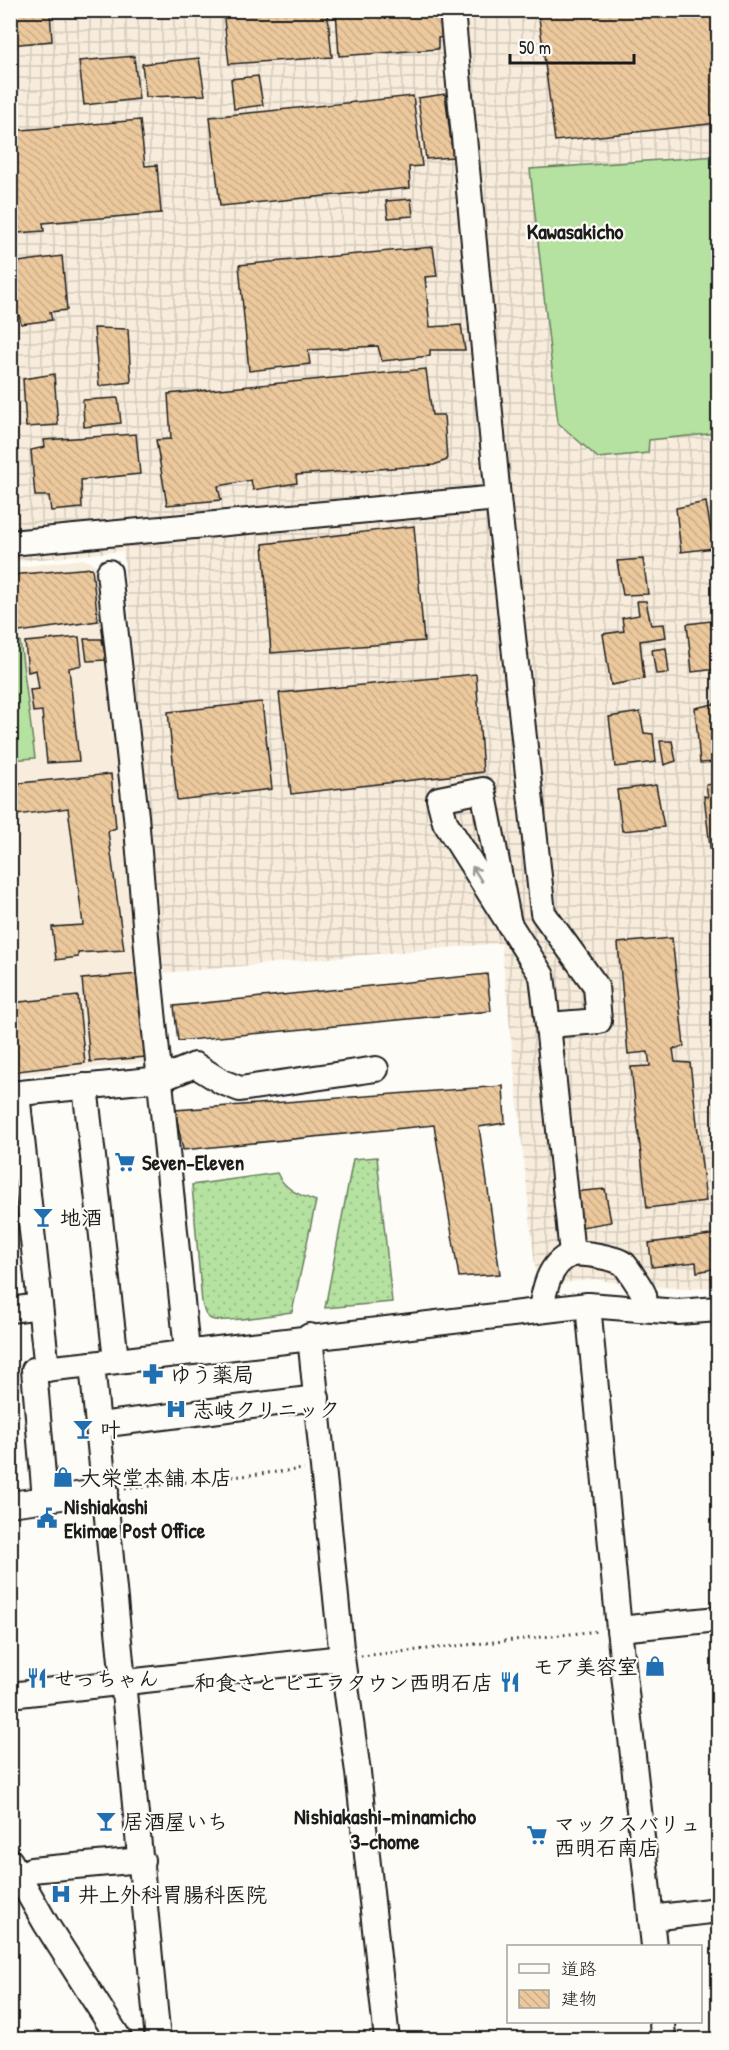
<svg xmlns="http://www.w3.org/2000/svg" width="729" height="2050" font-family="'Patrick Hand','Klee One',sans-serif">
<style>
.built{fill:#f8eddc}
.industrial{fill:url(#industrial-grid)}
.grass{fill:url(#grass-dots);stroke:#687f5e;stroke-width:1.5}
.pitch{fill:#b5e2a0;stroke:#687f5e;stroke-width:1.5}
.building{fill:url(#building-back-hatch);stroke:#1c1c1c;stroke-width:1.5}
.lines{fill:none;stroke-linecap:round;stroke-linejoin:round}
.minor-casing{stroke:#1c1c1c;stroke-width:28}
.path{stroke:#1c1c1c;stroke-width:3;stroke-dasharray:1.5 4.5;stroke-linecap:butt}
.minor{stroke:#fdfcf7;stroke-width:24}
.oneway{stroke:#989794}
.labels{text-anchor:middle;dominant-baseline:central;stroke-width:4.5;stroke-linejoin:round;paint-order:stroke}
.poi-label{font-size:21px;font-weight:bold;fill:#1c1c1c;stroke:#fdfcf7;text-anchor:start}
.neighbourhood-label{font-size:22px;font-weight:bold;fill:#1c1c1c;stroke:#fdfcf7}
</style>
<defs>
<pattern id="industrial-grid" width="8" height="8" patternUnits="userSpaceOnUse" patternTransform="scale(1.5)"><rect width="8" height="8" fill="#f8eddc"/><path d="M0 4h8M4 0v8" fill="none" stroke="#d4cbbc"/></pattern>
<pattern id="grass-dots" width="8" height="8" patternUnits="userSpaceOnUse" patternTransform="scale(1.5)"><rect width="8" height="8" fill="#b5e2a0"/><path d="M2 2h.1M6 6h.1" fill="none" stroke="#9bc189" stroke-width="1.8" stroke-linecap="round"/></pattern>
<pattern id="building-back-hatch" width="6" height="6" patternUnits="userSpaceOnUse" patternTransform="scale(1.5)"><rect width="6" height="6" fill="#ecc99d"/><path d="M-1 5l2 2M0 0l6 6M5-1l2 2" fill="none" stroke="#caac87"/></pattern>
</defs>
<rect width="100%" height="100%" fill="#fdfcf7"/>
<filter id="ink" filterUnits="userSpaceOnUse"><feTurbulence type="fractalNoise" baseFrequency=".0167" numOctaves="2"/><feDisplacementMap in="SourceGraphic" scale="12" xChannelSelector="R" yChannelSelector="G"/><feConvolveMatrix kernelMatrix="1 2 1 2 8 2 1 2 1" color-interpolation-filters="sRGB"/></filter>
<g filter="url(#ink)">
<polygon class="built" points="84,559 96,565 120,768 150,1062 11,1076 10,568"/>
<polygon class="industrial" points="11,11 718,11 718,1287 688,1289 622,1284 595,1279 537,1286 501,943 164,973 123,551 11,562"/>
<g class="grass">
<polygon points="377,1157 392,1302 325,1308 353,1159"/>
<path d="M277,1173C285,1190 299,1195 316,1201L292,1312C277,1314 222,1324 211,1319C204,1316 204,1309 202,1303L192,1185Z"/>
</g>
<g class="pitch">
<polygon points="718,156 718,433 649,440 648,453 598,458 558,423 530,169"/>
<polygon points="20,641 35,758 11,760 11,642"/>
</g>
<g class="building">
<polygon points="10,10 50,10 52,41 10,45"/>
<polygon points="223,10 327,10 332,57 229,64"/>
<polygon points="336,10 440,10 444,37 438,38 438,49 339,56"/>
<polygon points="538,10 718,10 718,123 555,141"/>
<polygon points="134,56 139,99 84,105 79,61"/>
<polygon points="199,58 205,95 146,97 142,64"/>
<polygon points="258,76 263,105 234,109 231,79"/>
<polygon points="445,94 453,157 426,159 418,98"/>
<polygon points="413,96 422,166 409,167 410,188 220,206 210,117"/>
<polygon points="140,120 145,166 157,165 161,213 43,223 44,231 17,233 16,226 10,227 10,131"/>
<polygon points="411,199 413,216 388,218 386,201"/>
<polygon points="433,247 437,276 425,277 430,327 461,325 465,350 430,350 430,356 382,361 378,346 308,350 310,364 249,371 239,265"/>
<polygon points="62,256 67,310 50,312 52,320 21,324 19,315 14,316 11,263"/>
<polygon points="94,328 128,329 131,382 99,386"/>
<polygon points="426,369 432,415 444,415 447,460 434,465 296,475 297,483 253,490 251,480 218,486 221,500 167,505 156,440 171,439 168,394"/>
<polygon points="54,374 58,425 26,427 23,379"/>
<polygon points="118,398 121,423 84,427 83,400"/>
<polygon points="136,434 140,474 81,480 82,508 51,511 49,496 35,496 31,450 45,447 44,440"/>
<polygon points="706,502 714,548 681,552 676,508"/>
<polygon points="414,526 424,641 271,653 263,544"/>
<polygon points="643,559 648,594 623,595 617,561"/>
<polygon points="92,568 98,621 12,633 10,575"/>
<polygon points="637,601 646,601 651,625 664,624 666,637 640,641 644,679 611,685 603,634 624,631 622,618 639,615"/>
<polygon points="711,621 717,669 692,672 687,624"/>
<polygon points="79,637 82,665 69,668 79,761 47,763 42,711 33,712 30,690 39,689 36,670 28,672 25,642"/>
<polygon points="84,639 102,639 106,660 87,661"/>
<polygon points="666,648 669,673 656,674 652,650"/>
<polygon points="476,674 483,772 291,794 279,693"/>
<polygon points="262,702 272,789 177,800 168,712"/>
<polygon points="718,703 718,762 700,763 695,708"/>
<polygon points="640,712 644,733 653,734 656,762 615,767 609,717"/>
<polygon points="660,741 672,741 676,761 664,765"/>
<polygon points="111,774 116,828 108,831 124,950 78,953 78,957 56,960 52,927 83,925 68,808 10,816 10,784"/>
<polygon points="718,783 718,854 711,855 704,796 708,797 706,785"/>
<polygon points="656,785 664,827 622,831 617,790"/>
<polygon points="718,918 718,953 715,919"/>
<polygon points="10,922 13,946 10,946"/>
<polygon points="672,938 684,1046 673,1049 675,1062 690,1063 706,1201 647,1208 631,1067 650,1066 648,1052 628,1054 618,943"/>
<polygon points="139,974 146,1057 90,1062 82,979"/>
<polygon points="487,974 491,1011 178,1041 174,1006"/>
<polygon points="78,996 85,1063 10,1072 10,1003"/>
<polygon points="503,1086 505,1123 479,1127 500,1274 459,1277 434,1125 183,1150 175,1110"/>
<polygon points="605,1189 611,1222 576,1228 572,1192"/>
<polygon points="718,1234 718,1268 697,1272 696,1262 652,1267 649,1243"/>
</g>
<g class="lines">
<g class="minor-casing">
<g id="minor">
<polyline points="452,10 498,498 543,913 596,986 599,1021 548,1025 572,1254"/>
<polyline points="10,543 498,498"/>
<polyline points="109,572 136,816 149,972 187,1351"/>
<polyline points="509,924 483,790 439,799 445,822 542,976 548,1025"/>
<polyline points="85,1086 116,1360"/>
<polyline points="17,1093 47,1369"/>
<polyline points="10,1094 161,1079 195,1065 222,1082 240,1089 376,1069"/>
<polyline points="588,1305 619,1629 654,1946"/>
<polyline points="10,1310 40,1306"/>
<path d="M541,1310C544,1290 549,1264 570,1255C580,1251 616,1258 624,1264C627,1267 643,1291 644,1295C645,1299 644,1305 644,1309"/>
<polyline points="310,1336 342,1658 358,1772 387,2040"/>
<polyline points="99,1425 317,1398"/>
<polyline points="45,1499 34,1370 92,1364"/>
<polyline points="10,1504 106,1491"/>
<polyline points="619,1629 718,1619"/>
<polyline points="10,1695 342,1658"/>
<polyline points="10,1861 46,1924 120,2040"/>
<polyline points="10,1880 31,1870 142,1860"/>
<polyline points="651,1918 718,1910"/>
<polyline points="662,2022 663,2040"/>
<polyline points="158,2040 92,1364 588,1305 678,1312 718,1309"/>
</g>
</g>
<g class="path">
<polyline points="125,1489 304,1469"/>
<polyline points="361,1656 599,1631"/>
</g>
<use href="#minor" class="minor"/>
</g>
<defs><path id="oneway-shaft" d="M-6 0H5M1.5-3L5.5 0L1.5 3" fill="none" stroke-width="1.6" stroke-linecap="round" stroke-linejoin="round" transform="scale(1.5)"/></defs>
<use class="oneway" href="#oneway-shaft" transform="translate(477 874) rotate(-122)"/>
</g>
<defs>
<g id="supermarket-bare" transform="scale(1.62)"><path d="M-6-5.5h2.5l.6 2H6L4.5 2H-2.5L-4.4-4H-6ZM-1.5 3.2a1.3 1.3 0 1 0 .1 0ZM3 3.2a1.3 1.3 0 1 0 .1 0Z" fill="#1f6fb2" stroke="#fdfcf7" stroke-width="2.5" paint-order="stroke"/></g>
<g id="bar-bare" transform="scale(1.62)"><path d="M-6-5H6L.8 .8V4.5H3.5V6h-7V4.5H-.8V.8Z" fill="#1f6fb2" stroke="#fdfcf7" stroke-width="2.5" paint-order="stroke"/></g>
<g id="pharmacy-bare" transform="scale(1.62)"><path d="M-2-6h4v4h4v4h-4v4h-4v-4h-4v-4h4Z" fill="#1f6fb2" stroke="#fdfcf7" stroke-width="2.5" paint-order="stroke"/></g>
<g id="hospital-bare" transform="scale(1.62)"><path d="M-5-5h3v3.5h4V-5h3V5h-3V1.5h-4V5h-3Z" fill="#1f6fb2" stroke="#fdfcf7" stroke-width="2.5" paint-order="stroke"/></g>
<g id="shop-bare" transform="scale(1.62)"><path d="M-5-2.5h2.3a2.7 3.5 0 0 1 5.4 0H5L5.5 6h-11ZM-1.5-2.5h3a1.5 2.3 0 0 0-3 0Z" fill="#1f6fb2" stroke="#fdfcf7" stroke-width="2.5" paint-order="stroke"/></g>
<g id="civic-bare" transform="scale(1.62)"><path d="M-.6-6.5H3V-4.5H.6V-3L4-1V1h2V6H-6V1h2V-1L-.6-3ZM-1.2 2.5V6h2.4V2.5Z" fill="#1f6fb2" stroke="#fdfcf7" stroke-width="2.5" paint-order="stroke"/></g>
<g id="restaurant-bare" transform="scale(1.62)"><path d="M-5-6h1v4h1v-4h1v4h1v-4h1v5L-1.5 .5V6h-2V.5L-5-1ZM5-6V6H3V1.5H1.5Q1.5-4 5-6Z" fill="#1f6fb2" stroke="#fdfcf7" stroke-width="2.5" paint-order="stroke"/></g>
</defs>
<g fill-rule="evenodd">
<use href="#supermarket-bare" x="125" y="1162"/>
<use href="#bar-bare" x="43" y="1217"/>
<use href="#pharmacy-bare" x="153" y="1374"/>
<use href="#hospital-bare" x="176" y="1409"/>
<use href="#bar-bare" x="83" y="1429"/>
<use href="#shop-bare" x="63" y="1477"/>
<use href="#civic-bare" x="47" y="1518"/>
<use href="#shop-bare" x="655" y="1666"/>
<use href="#restaurant-bare" x="37" y="1678"/>
<use href="#restaurant-bare" x="510" y="1682"/>
<use href="#bar-bare" x="106" y="1821"/>
<use href="#supermarket-bare" x="537" y="1835"/>
<use href="#hospital-bare" x="61" y="1894"/>
</g>
<g class="labels">
<g class="poi-label">
<text x="142" y="1162">Seven-Eleven</text>
<text x="60" y="1217">地酒</text>
<text x="170" y="1374">ゆう薬局</text>
<text x="193" y="1409">志岐クリニック</text>
<text x="100" y="1429">叶</text>
<text x="80" y="1477">大栄堂本舗 本店</text>
<text x="64" y="1506">Nishiakashi<tspan x="64" dy="24">Ekimae Post Office</tspan></text>
<text x="638" y="1666" text-anchor="end">モア美容室</text>
<text x="54" y="1678">せっちゃん</text>
<text x="493" y="1682" text-anchor="end">和食さと ビエラタウン西明石店</text>
<text x="123" y="1821">居酒屋いち</text>
<text x="554" y="1823">マックスバリュ<tspan x="554" dy="24">西明石南店</tspan></text>
<text x="78" y="1894">井上外科胃腸科医院</text>
</g>
<g class="neighbourhood-label">
<text x="575" y="231">Kawasakicho</text>
<text x="385" y="1816">Nishiakashi-minamicho<tspan x="385" dy="25">3-chome</tspan></text>
</g>
</g>
<rect width="729" height="2050" fill="none" stroke="#fdfcf7" stroke-width="36"/>
<rect x="18" y="18" width="693" height="2014" fill="none" stroke="#1c1c1c" stroke-width="2" filter="url(#ink)"/>
<rect x="507" y="1945" width="195" height="78" fill="#fdfcf7" stroke="#a3a29f" stroke-width="1.5"/>
<rect x="519" y="1964" width="30" height="9" fill="#fdfcf7" stroke="#a3a29f" stroke-width="1.5"/>
<text x="561" y="1975" font-size="18" fill="#1c1c1c">道路</text>
<rect x="519" y="1990" width="30" height="18" fill="url(#building-back-hatch)" stroke="#a3a29f" stroke-width="1.5"/>
<text x="561" y="2005" font-size="18" fill="#1c1c1c">建物</text>
<path d="M510 54v9h124v-9" fill="none" stroke="#1c1c1c" stroke-width="3"/>
<text x="519" y="54" font-size="18" fill="#1c1c1c" stroke="#fdfcf7" stroke-width="4.5" paint-order="stroke">50 m</text>
</svg>
